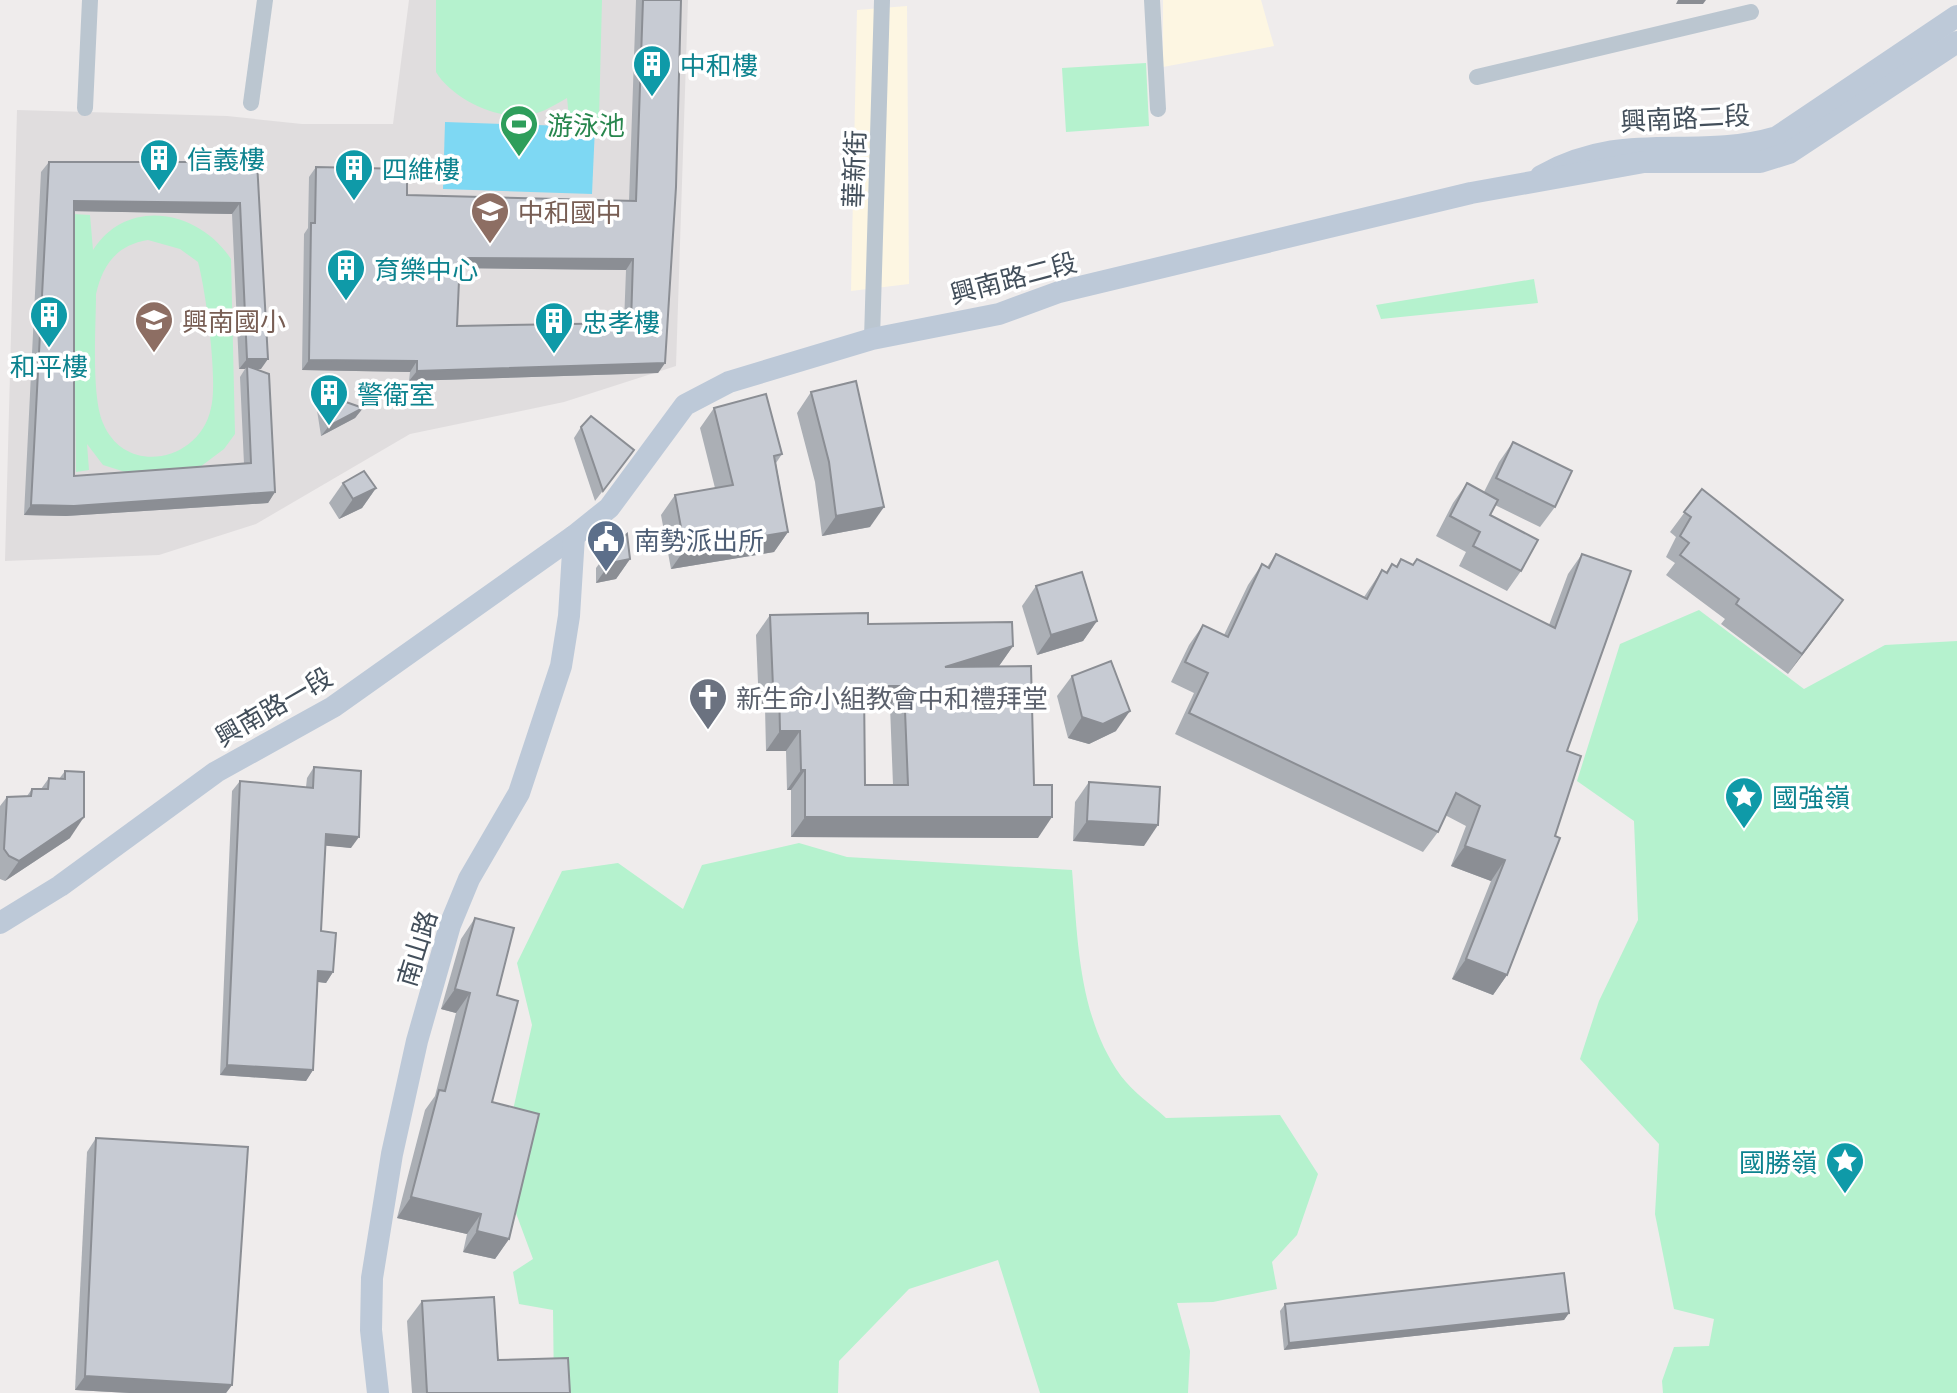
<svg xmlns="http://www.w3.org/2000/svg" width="1957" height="1393" font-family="'Exo 2','Noto Sans TC',sans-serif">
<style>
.commercial{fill:#fdf6e2}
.education{fill:#e0ddde}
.green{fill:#b5f2ce;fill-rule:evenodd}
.water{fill:#7ed8f3}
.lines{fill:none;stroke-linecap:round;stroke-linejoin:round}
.street{stroke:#bbc6d0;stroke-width:16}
.secondary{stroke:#bdc9d8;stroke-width:22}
.wall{fill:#abafb5;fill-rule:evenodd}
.shaded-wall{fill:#8b8e94}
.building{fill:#c7cbd3;stroke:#8b8e94;stroke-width:2;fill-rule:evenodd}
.labels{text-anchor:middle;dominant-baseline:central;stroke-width:7;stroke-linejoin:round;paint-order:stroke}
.culture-label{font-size:26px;fill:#0d838f;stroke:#fff;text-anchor:start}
.street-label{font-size:26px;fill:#434f5b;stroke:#fff}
.leisure-label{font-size:26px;fill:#27864d;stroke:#fff;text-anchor:start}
.education-label{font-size:26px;fill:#785e54;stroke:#fff;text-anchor:start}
.service-label{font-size:26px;fill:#4e5e75;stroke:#fff;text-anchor:start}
.worship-label{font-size:26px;fill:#5b616d;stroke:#fff;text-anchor:start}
</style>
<rect width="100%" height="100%" fill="#efecec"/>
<g class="commercial">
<polygon points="1163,0 1261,0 1274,46 1163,67"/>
<polygon points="907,6 909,284 851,291 857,10"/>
</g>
<polygon class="education" points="409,0 688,0 676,366 564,402 410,434 256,524 159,555 5,561 17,110 227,116 302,124 393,124"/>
<g class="green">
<path d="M436,0H602L599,119L569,118L567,98C553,106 536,117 519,116C490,116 451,97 436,72Z"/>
<polygon points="1146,63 1149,126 1066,132 1062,68"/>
<path d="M73,214L90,215L93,250C127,197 198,209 231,259L235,434L224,449L196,470L138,476L103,465L87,444L89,470L76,472ZM148,240L180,249L198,262C206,292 218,380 211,408C200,462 125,477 103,423C91,395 96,327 96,294C103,264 117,245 148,240Z"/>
<polygon points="1534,279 1538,303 1381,319 1376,305"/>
<polygon points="1699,610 1804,689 1885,645 1957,641 1957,1393 1663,1393 1662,1381 1674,1347 1709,1346 1714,1319 1674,1309 1655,1214 1659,1144 1580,1059 1599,1001 1638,920 1634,821 1577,781 1620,644"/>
<path d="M799,843L847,857L1072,870C1078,941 1078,1016 1121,1076C1133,1092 1152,1105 1166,1118L1280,1115L1318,1174L1297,1235L1272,1262L1277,1289L1213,1302L1177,1303L1190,1351L1188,1393H1040L998,1260L909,1289L839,1361L838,1393H554L553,1310L519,1304L513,1272L533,1259L504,1181L511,1119L532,1025L517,963L562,871L618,863L683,909L702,865Z"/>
</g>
<polygon class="water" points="445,122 595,127 592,194 443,189"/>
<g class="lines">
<g class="street">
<polyline points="1152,0 1158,109"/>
<polyline points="1477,77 1751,12"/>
<polyline points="251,103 265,0"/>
<polyline points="85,108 90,0"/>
<polyline points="872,339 882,0"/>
</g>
<g class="secondary">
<path d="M1541,176C1627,128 1691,162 1777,137L1957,16"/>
<polyline points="0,923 60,886 216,772 333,707 574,536 609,508 685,405 729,382 872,339 999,314 1059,292 1471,193 1644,162 1760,162 1789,153 1957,42"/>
<polyline points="378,1393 371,1330 372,1278 392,1154 417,1041 450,925 469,879 519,793 561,666 569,616 574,536"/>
</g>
</g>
<g class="wall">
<path d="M636,0H681L665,363L658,373L409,381L410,372L302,370L304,234L308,228L309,177L316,167L407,195L629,201ZM459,268L626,270L624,323L457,326Z"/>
<path d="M49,162H257L261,369H256L275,492L268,503L66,516L24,515L41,172ZM74,211L232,214L239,369H245L240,377L244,464L74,476Z"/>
<polygon points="811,392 870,527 822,536 815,482 797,413"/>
<polygon points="323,394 363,408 355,418 321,436 316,404"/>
<polygon points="714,408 782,454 776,463 788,532 774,552 671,569 661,515 675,495 715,488 700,428"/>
<polygon points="581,427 634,450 595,501 574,438"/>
<polygon points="1513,442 1555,507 1540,527 1495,505 1490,515 1521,571 1507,591 1459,566 1466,552 1436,536 1453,503 1467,483 1484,492 1499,462"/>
<polygon points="343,483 376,488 362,508 339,519 329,503"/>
<polygon points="1702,489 1843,600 1788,674 1721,624 1725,619 1666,575 1675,563 1666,557 1676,537 1670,532"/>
<polygon points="611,548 630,559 616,579 596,583 596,568"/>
<polygon points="1276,554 1364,597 1382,570 1386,572 1392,564 1396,566 1401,559 1412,565 1417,559 1549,625 1568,574 1582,554 1567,751 1507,975 1493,995 1452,979 1491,881 1451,866 1466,826 1445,815 1438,832 1423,852 1175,734 1194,693 1171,682 1189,645 1203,625 1224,635 1248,585 1262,564 1267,567"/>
<polygon points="1036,586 1097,621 1083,641 1037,655 1022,606"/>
<path d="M770,615L868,624L1013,646L999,666L1034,785L1038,838L791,837V790H787L786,751H766L765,707H759L756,635ZM864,706H890L893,785H865Z"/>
<polygon points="1072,676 1116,731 1089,744 1068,738 1057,696"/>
<polygon points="314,767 351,848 325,845 321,931 333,972 326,983 318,982 313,1070 306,1081 220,1075 232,791 240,781 306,787 307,778"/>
<polygon points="65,771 70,838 5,881 0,879 0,806 7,797 27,796 32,789 41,789 49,778 59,779"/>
<polygon points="1089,782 1144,846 1073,841 1075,802"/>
<polygon points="475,918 497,995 492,1102 509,1239 495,1259 463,1252 467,1234 397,1218 425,1110 435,1096 456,1013 441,1009 461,939"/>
<polygon points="96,1138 232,1385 226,1393 130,1393 75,1390 87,1152"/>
<polygon points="422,1301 498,1360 570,1393 412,1393 407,1321"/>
<polygon points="1285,1304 1569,1313 1564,1320 1284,1350 1280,1311"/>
</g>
<g class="shaded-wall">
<polygon points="1678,0 1706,0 1703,4 1676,4"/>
<polygon points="74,201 240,203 232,214 67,211"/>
<polygon points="460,258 633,259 626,270 452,268"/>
<polygon points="247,359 268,359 261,369 247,369 247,366 245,369 239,369"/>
<polygon points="309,360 417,361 410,372 302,370"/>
<polygon points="665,363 658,373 409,381 417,371"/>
<polygon points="363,408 355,418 321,436 329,426"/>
<polygon points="376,488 362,508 339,519 353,499"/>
<polygon points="275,492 268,503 66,516 24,515 31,505"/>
<polygon points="884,507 870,527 822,536 836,516"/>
<polygon points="788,532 774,552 671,569 685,549"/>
<polygon points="630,559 616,579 596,583 610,563"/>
<polygon points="1843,600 1829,620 1788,674 1802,654"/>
<polygon points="1097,621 1083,641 1037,655 1051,635"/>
<polygon points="1013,646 999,666 945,667"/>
<polygon points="864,686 904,686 890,706 850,706"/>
<polygon points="773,687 779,687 765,707 759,707"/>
<polygon points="1130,711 1116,731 1089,744 1068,738 1082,717"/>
<polygon points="780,731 800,731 786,751 766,751"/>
<polygon points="801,770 805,770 791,790 787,790"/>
<polygon points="84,817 70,838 5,881 19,861"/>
<polygon points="805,817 1052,817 1038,838 791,837"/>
<polygon points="1087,821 1158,825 1144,846 1073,841"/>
<polygon points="326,834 359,837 351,848 318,845"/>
<polygon points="1465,846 1505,860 1491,881 1451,866"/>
<polygon points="1466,959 1507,975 1493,995 1452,979"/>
<polygon points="318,971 333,972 326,983 311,981"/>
<polygon points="455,989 470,993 456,1013 441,1009"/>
<polygon points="227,1065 313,1070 306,1081 220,1075"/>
<polygon points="411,1197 481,1214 467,1234 397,1218"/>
<polygon points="477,1231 509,1239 495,1259 463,1252"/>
<polygon points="1569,1313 1564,1320 1284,1350 1289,1343"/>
<polygon points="85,1376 232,1385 226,1393 130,1393 75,1390"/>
</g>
<g class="building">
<path d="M643,0H681L676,187L665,363L417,371V361L309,360L311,223H315L316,167L407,169V195L636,201ZM460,258L633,259L631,323L457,326Z"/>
<polygon points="49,162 257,162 268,359 247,359 240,203 74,201 74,476 251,463 247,366 269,374 275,492 74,506 31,505"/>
<polygon points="856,381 884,507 836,516 829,462 811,392"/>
<polygon points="323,394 363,408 329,426"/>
<polygon points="766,394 782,454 774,456 788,532 685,549 675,495 733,485 714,408"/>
<polygon points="591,416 634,450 603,491 581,427"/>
<polygon points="1513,442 1572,471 1555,507 1496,478"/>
<polygon points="364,471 376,488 353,499 343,483"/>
<polygon points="1467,483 1498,500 1490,515 1538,540 1521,571 1473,546 1480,532 1450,516"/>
<polygon points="1702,489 1843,600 1802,654 1736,604 1739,599 1680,555 1689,543 1680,536 1691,517 1684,512"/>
<polygon points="627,534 630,559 610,563 611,548"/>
<polygon points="1276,554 1367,599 1382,570 1387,573 1392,564 1397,567 1401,559 1413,565 1417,559 1555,628 1582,554 1631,571 1567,751 1581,756 1555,836 1560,838 1507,975 1466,959 1505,860 1465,846 1480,806 1456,793 1438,832 1189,713 1208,673 1185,662 1203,625 1228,637 1262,564 1269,568"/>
<polygon points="1082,572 1097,621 1051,635 1036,586"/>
<path d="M868,613V624L1012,622L1013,646L945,667L1031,666L1034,785H1052V817H805V770H801L800,731H780L779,687H773L770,615ZM864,686H904L908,785H865Z"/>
<polygon points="1111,661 1130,711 1103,724 1082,717 1072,676"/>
<polygon points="314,767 361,771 359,837 326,834 321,931 336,933 333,972 318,971 313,1070 227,1065 240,781 313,788"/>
<polygon points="65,771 84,772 84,817 19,861 9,856 4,849 7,797 31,796 32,789 48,789 49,778 65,779"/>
<polygon points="1089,782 1160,787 1158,825 1087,821"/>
<polygon points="475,918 514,928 497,995 518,1001 492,1102 539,1114 509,1239 477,1231 481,1214 411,1197 439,1090 445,1091 470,993 455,989"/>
<polygon points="96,1138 248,1147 232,1385 85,1376"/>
<polygon points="1564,1273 1569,1313 1289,1343 1285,1304"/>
<polygon points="494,1297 498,1360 568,1358 570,1393 427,1393 422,1301"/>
</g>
<defs>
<g id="building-pin" transform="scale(2)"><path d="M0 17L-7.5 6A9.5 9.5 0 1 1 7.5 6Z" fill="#0f9aa8" stroke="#fff"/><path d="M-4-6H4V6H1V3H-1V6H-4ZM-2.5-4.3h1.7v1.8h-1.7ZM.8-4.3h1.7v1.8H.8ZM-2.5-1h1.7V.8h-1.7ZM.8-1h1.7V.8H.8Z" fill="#fff"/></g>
<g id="stadium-pin" transform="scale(2)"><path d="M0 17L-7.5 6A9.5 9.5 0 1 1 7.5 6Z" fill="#2e9e5b" stroke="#fff"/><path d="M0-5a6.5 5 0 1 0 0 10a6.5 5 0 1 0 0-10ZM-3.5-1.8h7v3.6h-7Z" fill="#fff"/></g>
<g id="school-pin" transform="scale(2)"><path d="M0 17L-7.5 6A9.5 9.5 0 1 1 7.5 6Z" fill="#8d6e63" stroke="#fff"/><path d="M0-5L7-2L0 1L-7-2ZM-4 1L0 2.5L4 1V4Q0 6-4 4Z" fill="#fff"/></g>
<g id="civic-pin" transform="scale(2)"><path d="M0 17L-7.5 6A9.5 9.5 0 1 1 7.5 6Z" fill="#5c6f8a" stroke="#fff"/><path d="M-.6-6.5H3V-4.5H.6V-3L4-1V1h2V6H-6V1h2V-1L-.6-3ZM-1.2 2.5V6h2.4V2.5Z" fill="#fff"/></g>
<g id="church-pin" transform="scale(2)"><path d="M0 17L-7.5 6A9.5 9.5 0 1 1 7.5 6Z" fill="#6b7280" stroke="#fff"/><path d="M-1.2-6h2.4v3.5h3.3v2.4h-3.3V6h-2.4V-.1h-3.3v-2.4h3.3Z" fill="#fff"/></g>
<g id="sight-pin" transform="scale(2)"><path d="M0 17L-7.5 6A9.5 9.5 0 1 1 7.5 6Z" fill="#0f9aa8" stroke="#fff"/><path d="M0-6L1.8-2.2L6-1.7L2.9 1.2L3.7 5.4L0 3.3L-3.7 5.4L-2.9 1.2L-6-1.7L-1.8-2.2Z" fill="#fff"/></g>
</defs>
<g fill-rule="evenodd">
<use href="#building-pin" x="652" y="64"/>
<use href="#stadium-pin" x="519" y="124"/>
<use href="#building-pin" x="159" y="158"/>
<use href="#building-pin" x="354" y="168"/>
<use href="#school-pin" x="490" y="211"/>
<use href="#building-pin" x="346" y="268"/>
<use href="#building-pin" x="49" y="315"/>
<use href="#school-pin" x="154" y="320"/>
<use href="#building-pin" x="554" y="321"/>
<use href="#building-pin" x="329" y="393"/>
<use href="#civic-pin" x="606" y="539"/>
<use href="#church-pin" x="708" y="697"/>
<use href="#sight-pin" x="1744" y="796"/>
<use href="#sight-pin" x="1845" y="1161"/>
</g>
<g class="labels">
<g class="culture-label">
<text x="680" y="64">中和樓</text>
<text x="187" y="158">信義樓</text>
<text x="382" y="168">四維樓</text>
<text x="374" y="268">育樂中心</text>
<text x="582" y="321">忠孝樓</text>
<text x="49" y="365" text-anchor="middle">和平樓</text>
<text x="357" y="393">警衛室</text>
<text x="1772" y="796">國強嶺</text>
<text x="1817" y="1161" text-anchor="end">國勝嶺</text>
</g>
<g class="street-label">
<text transform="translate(1685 117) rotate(-3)">興南路二段</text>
<text transform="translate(853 169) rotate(-88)">華新街</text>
<text transform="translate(1013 277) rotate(-15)">興南路二段</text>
<text transform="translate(273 706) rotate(-30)">興南路一段</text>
<text transform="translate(416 948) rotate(-73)">南山路</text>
</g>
<g class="leisure-label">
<text x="547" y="124">游泳池</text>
</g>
<g class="education-label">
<text x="518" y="211">中和國中</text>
<text x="182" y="320">興南國小</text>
</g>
<g class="service-label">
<text x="634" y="539">南勢派出所</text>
</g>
<g class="worship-label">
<text x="736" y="697">新生命小組教會中和禮拜堂</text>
</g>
</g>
</svg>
